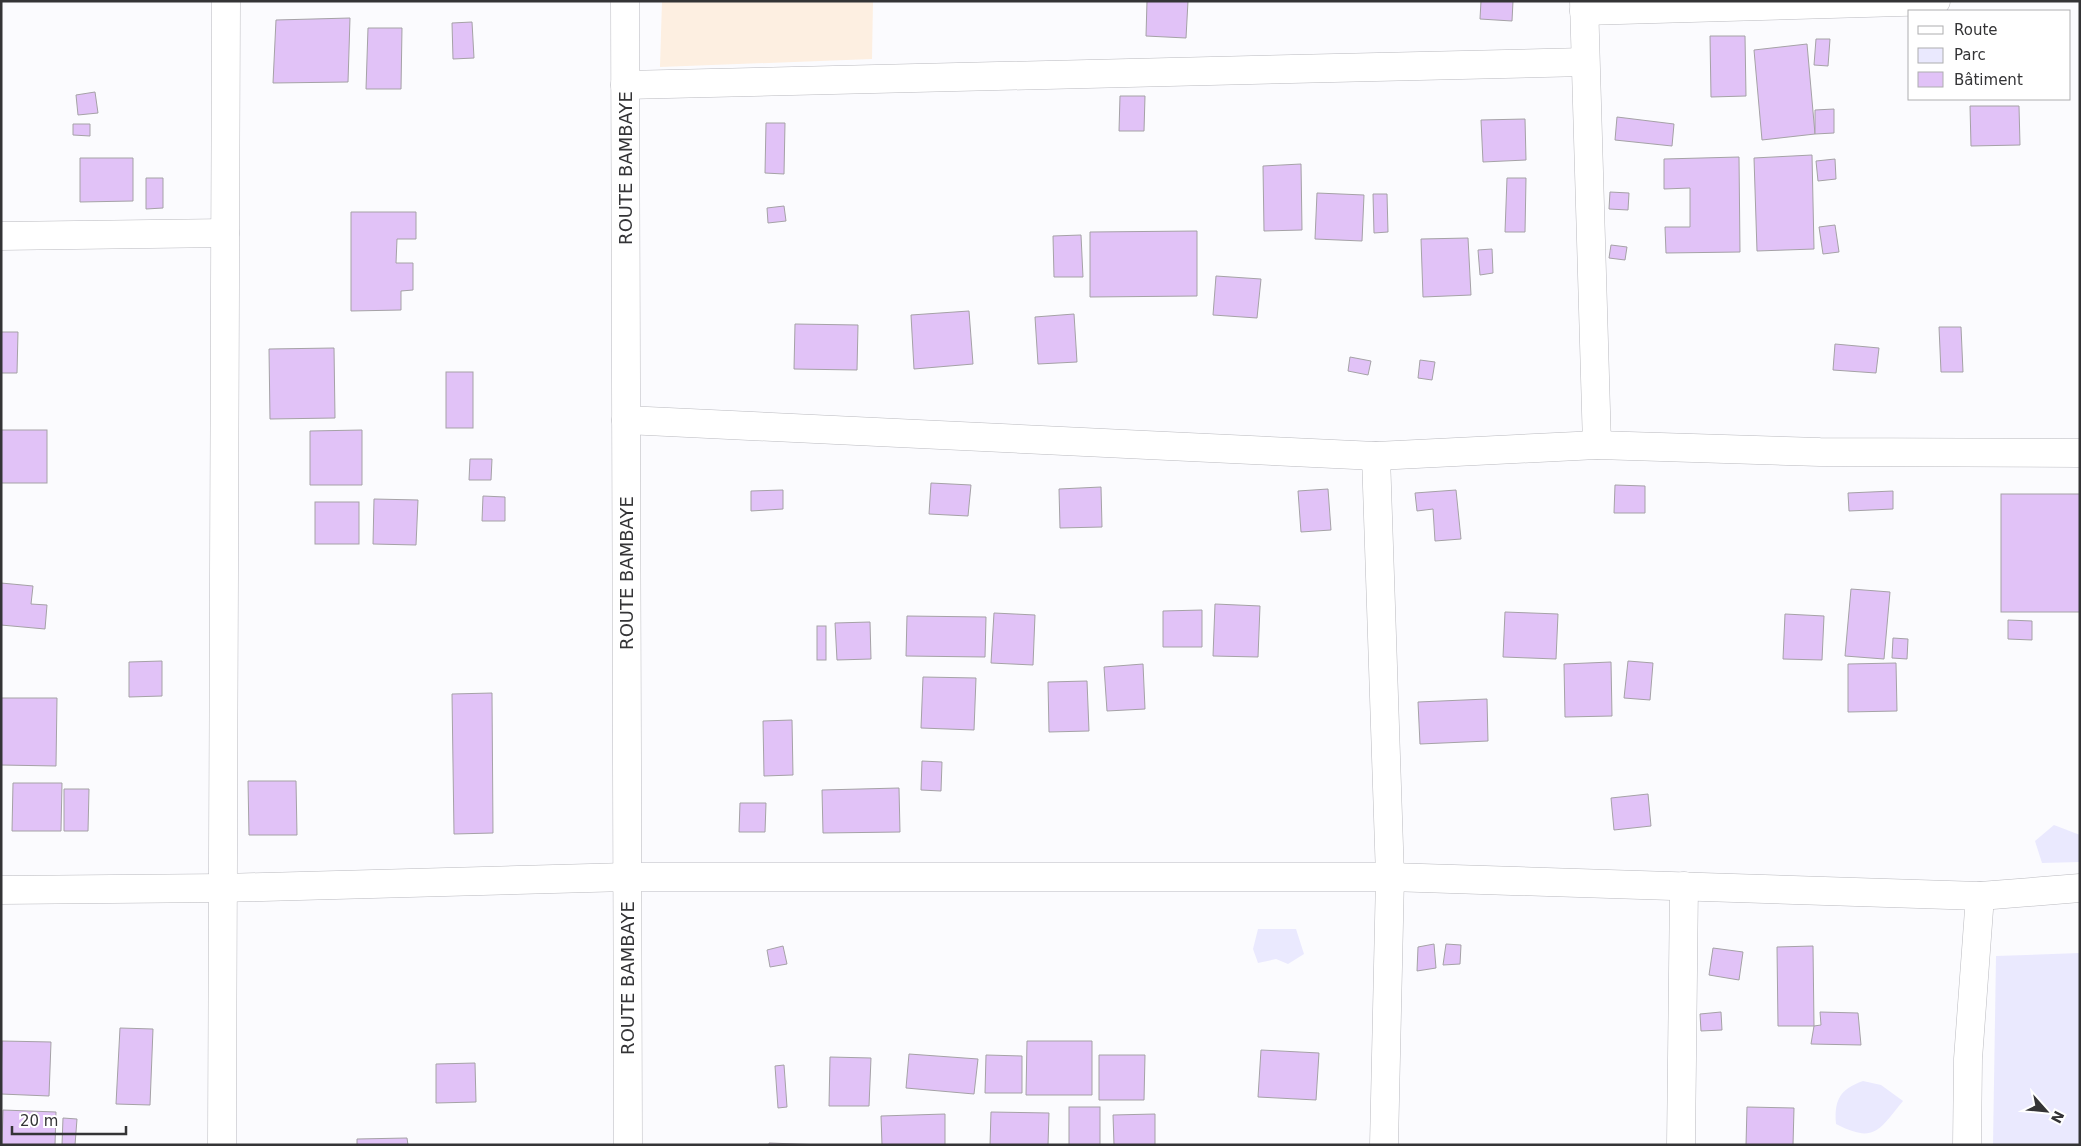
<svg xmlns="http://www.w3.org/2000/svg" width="2081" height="1146" font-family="'DejaVu Sans',sans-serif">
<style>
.commercial{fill:#fdefe1}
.green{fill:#eae9fe}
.building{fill:#e1c2f7;stroke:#a5a2a6}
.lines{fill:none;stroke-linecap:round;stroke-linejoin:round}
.minor-casing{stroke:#bababf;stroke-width:29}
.minor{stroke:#fff;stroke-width:28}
.labels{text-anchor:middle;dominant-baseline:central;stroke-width:4;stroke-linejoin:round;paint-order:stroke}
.street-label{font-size:18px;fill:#343436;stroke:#fff}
</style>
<rect width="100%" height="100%" fill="#fbfbfe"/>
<polygon class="commercial" points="662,1 873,1 872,59 660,67"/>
<g class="green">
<polygon points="2054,825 2080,835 2080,862 2042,863 2035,841"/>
<polygon points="1258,929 1296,929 1304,954 1288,964 1276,959 1258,963 1253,949"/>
<polygon points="2080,953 2080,1145 1993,1145 1996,956"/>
<path d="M1863,1081L1881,1085L1903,1101C1879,1130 1875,1144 1836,1124C1834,1100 1840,1089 1863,1081Z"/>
</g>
<g class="building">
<polygon points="1147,1 1188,1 1186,38 1146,36"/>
<polygon points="1481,1 1513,1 1512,21 1480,19"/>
<polygon points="350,18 348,82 273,83 276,20"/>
<polygon points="472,22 474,58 453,59 452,23"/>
<polygon points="368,28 402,28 401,89 366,89"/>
<polygon points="1710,36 1745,36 1746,96 1711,97"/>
<polygon points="1816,39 1830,39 1828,66 1814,65"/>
<polygon points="1807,44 1815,134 1762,140 1754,50"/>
<polygon points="95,92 98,113 78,115 76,95"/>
<polygon points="1120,96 1145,96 1144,131 1119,131"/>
<polygon points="1970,106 2019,106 2020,145 1971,146"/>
<polygon points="1834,109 1834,133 1815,134 1815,110"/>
<polygon points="1617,117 1674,124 1672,146 1615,140"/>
<polygon points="1525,119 1526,160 1483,162 1481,120"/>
<polygon points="766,123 785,123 784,174 765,173"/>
<polygon points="73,124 90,124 90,136 73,135"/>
<polygon points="1812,155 1814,249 1757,251 1754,158"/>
<polygon points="1739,157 1740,252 1666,253 1665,227 1690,227 1690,188 1664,189 1664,159"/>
<polygon points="80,158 133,158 133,201 80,202"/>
<polygon points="1835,159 1836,179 1818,181 1816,161"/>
<polygon points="1301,164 1302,230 1264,231 1263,166"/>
<polygon points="146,178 163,178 163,208 146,209"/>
<polygon points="1507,178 1526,178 1525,232 1505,232"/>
<polygon points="1610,192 1629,193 1628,210 1609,209"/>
<polygon points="1317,193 1364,195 1362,241 1315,239"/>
<polygon points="1373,194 1387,194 1388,232 1374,233"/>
<polygon points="784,206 786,221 768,223 767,208"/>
<polygon points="351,212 416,212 416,239 397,239 396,263 413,263 413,290 401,291 401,310 351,311"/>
<polygon points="1835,225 1839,252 1823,254 1819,227"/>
<polygon points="1197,231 1197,296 1090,297 1090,232"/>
<polygon points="1081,235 1083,277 1054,277 1053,236"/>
<polygon points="1468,238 1471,295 1423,297 1421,239"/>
<polygon points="1611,245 1627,247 1625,260 1609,258"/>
<polygon points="1492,249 1493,273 1480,275 1478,250"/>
<polygon points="1216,276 1261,279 1257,318 1213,315"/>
<polygon points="969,311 973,364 914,369 911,315"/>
<polygon points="1074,314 1077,362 1038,364 1035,317"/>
<polygon points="795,324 858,325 857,370 794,369"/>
<polygon points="1939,327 1961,327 1963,372 1941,372"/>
<polygon points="1,332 18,332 17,373 1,373"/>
<polygon points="1835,344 1879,348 1876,373 1833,370"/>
<polygon points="334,348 335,418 270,419 269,349"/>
<polygon points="1350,357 1371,361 1368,375 1348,371"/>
<polygon points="1420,360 1435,362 1432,380 1418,378"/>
<rect x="446" y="372" width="27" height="56"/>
<rect x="1" y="430" width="46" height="53"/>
<polygon points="362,430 362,485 310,485 310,431"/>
<polygon points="470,459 492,459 491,480 469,480"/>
<polygon points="931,483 971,485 968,516 929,514"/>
<polygon points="1615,485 1645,486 1645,513 1614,513"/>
<polygon points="1101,487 1102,527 1060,528 1059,489"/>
<polygon points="1328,489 1331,530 1301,532 1298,491"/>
<polygon points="783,490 783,509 751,511 751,491"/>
<polygon points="1456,490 1461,539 1435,541 1433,509 1417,511 1415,493"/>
<polygon points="1893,491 1893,509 1849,511 1848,493"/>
<rect x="2001" y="494" width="79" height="118"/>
<polygon points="483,496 505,497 505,521 482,521"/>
<polygon points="374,499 418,500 416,545 373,544"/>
<rect x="315" y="502" width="44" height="42"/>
<polygon points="1,583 33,586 31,604 47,605 45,629 1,625"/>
<polygon points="1851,589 1890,592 1884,659 1845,656"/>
<polygon points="1215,604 1260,606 1258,657 1213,656"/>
<polygon points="1202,610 1202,647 1163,647 1163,611"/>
<polygon points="1505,612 1558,614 1556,659 1503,657"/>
<polygon points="994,613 1035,615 1033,665 991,663"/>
<polygon points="1785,614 1824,616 1822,660 1783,659"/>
<polygon points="907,616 986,617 985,657 906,656"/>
<polygon points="2008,620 2032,621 2032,640 2008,639"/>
<polygon points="870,622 871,659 837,660 835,623"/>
<rect x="817" y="626" width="9" height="34"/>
<polygon points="1893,638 1908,639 1907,659 1892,658"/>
<polygon points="162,661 162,696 129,697 129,662"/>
<polygon points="1628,661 1653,663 1650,700 1624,698"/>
<polygon points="1611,662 1612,716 1565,717 1564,664"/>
<polygon points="1896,663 1897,711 1848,712 1848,664"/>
<polygon points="1143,664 1145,709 1107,711 1104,667"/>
<polygon points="923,677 976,678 974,730 921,728"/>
<polygon points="1087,681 1089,731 1049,732 1048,682"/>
<polygon points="492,693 493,833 454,834 452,694"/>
<polygon points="1,698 57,698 56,766 1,765"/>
<polygon points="1487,699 1488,741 1420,744 1418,702"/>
<polygon points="792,720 793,775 764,776 763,721"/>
<polygon points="922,761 942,762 941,791 921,790"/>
<polygon points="248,781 296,781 297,835 249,835"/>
<polygon points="13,783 62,783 61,831 12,831"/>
<polygon points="899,788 900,832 823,833 822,790"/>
<polygon points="64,789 89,789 88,831 64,831"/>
<polygon points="1648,794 1651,826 1614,830 1611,798"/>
<polygon points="740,803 766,803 765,832 739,832"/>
<polygon points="1434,944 1436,968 1417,971 1418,947"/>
<polygon points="1446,944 1461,945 1460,964 1443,965"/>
<polygon points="783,946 787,964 770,967 767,950"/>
<polygon points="1813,946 1814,1026 1778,1026 1777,947"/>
<polygon points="1713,948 1743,952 1739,980 1709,975"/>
<polygon points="1721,1012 1722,1030 1701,1031 1700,1014"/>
<polygon points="1820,1012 1858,1013 1861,1045 1811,1044 1814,1026 1821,1025"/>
<polygon points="120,1028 153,1029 150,1105 116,1104"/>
<polygon points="2,1041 51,1042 49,1096 1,1094"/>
<polygon points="1027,1041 1092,1041 1092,1095 1026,1095"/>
<polygon points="1261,1050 1319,1053 1316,1100 1258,1097"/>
<polygon points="909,1054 978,1059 974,1094 906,1088"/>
<polygon points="986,1055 1022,1056 1022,1093 985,1093"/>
<polygon points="1099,1055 1145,1055 1144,1100 1099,1100"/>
<polygon points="830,1057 871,1058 869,1106 829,1106"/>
<polygon points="475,1063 476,1102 436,1103 436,1064"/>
<polygon points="784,1065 787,1107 778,1108 775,1066"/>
<rect x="1069" y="1107" width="31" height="38"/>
<polygon points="1747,1107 1794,1108 1793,1145 1746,1145"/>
<polygon points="3,1110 56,1112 55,1145 2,1145"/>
<polygon points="991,1112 1049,1113 1048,1145 990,1145"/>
<polygon points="945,1114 945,1145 882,1145 881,1116"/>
<polygon points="1155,1114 1155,1145 1114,1145 1113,1115"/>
<polygon points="63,1118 77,1119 75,1145 62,1145"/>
<polygon points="407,1138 408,1145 357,1145 357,1139"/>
<polygon points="769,1143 824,1145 769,1145"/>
</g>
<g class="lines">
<g class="minor-casing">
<g id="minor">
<polyline points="625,1 628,1145"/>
<polyline points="1584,1 1597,445"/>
<polyline points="1584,11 1936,1"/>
<polyline points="625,85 1585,62"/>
<polyline points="1,236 225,233"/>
<polyline points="626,420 1376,456 1597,445 1820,452 2080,453"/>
<polyline points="1376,456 1390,877 1384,1145"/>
<polyline points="1,890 223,888 627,877 1390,877 1980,896 2080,888"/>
<polyline points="222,1145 226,1"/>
<polyline points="1681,1145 1684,886"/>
<polyline points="1967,1145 1968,1059 1980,896"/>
</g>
</g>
<use href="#minor" class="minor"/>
</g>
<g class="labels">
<g class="street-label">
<text transform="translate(625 168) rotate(-90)">ROUTE BAMBAYE</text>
<text transform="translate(626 573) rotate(-90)">ROUTE BAMBAYE</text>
<text transform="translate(627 978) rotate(-90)">ROUTE BAMBAYE</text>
</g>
</g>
<rect width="2081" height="1146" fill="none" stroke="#343436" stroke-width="5"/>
<rect x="1908" y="10" width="162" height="90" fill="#ffffff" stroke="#aeaeaf"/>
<rect x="1918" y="26" width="25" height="8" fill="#ffffff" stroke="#aeaeaf"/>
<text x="1954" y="35" font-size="15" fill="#343436">Route</text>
<rect x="1918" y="48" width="25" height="15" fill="#eae9fe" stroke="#aeaeaf"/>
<text x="1954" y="60" font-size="15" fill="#343436">Parc</text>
<rect x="1918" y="72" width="25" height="15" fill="#e1c2f7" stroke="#aeaeaf"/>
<text x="1954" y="85" font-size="15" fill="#343436">Bâtiment</text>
<g transform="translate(2046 1111) rotate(117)" stroke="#ffffff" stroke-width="4" paint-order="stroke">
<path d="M0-4L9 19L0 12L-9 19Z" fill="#343436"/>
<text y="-8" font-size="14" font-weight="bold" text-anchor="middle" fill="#343436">N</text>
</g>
<path d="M12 1126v8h114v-8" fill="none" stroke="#343436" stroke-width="2.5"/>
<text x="20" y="1126" font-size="15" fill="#343436" stroke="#ffffff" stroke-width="4" paint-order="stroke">20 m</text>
</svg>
